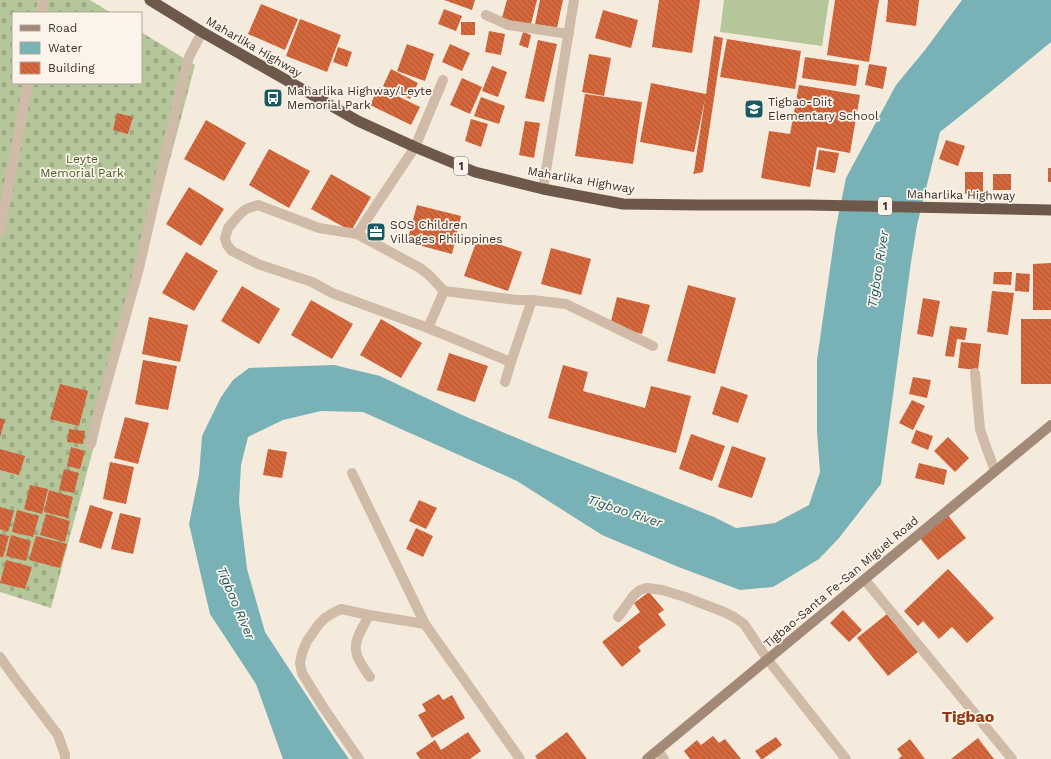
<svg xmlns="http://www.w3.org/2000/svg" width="1051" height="759" font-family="'Work Sans',sans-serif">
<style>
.grass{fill:#b6c69b}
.cemetery{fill:url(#cemetery-stones)}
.water{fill:#78b1b6}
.building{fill:url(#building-back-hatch)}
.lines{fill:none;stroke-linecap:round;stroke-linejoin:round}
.service{stroke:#cfbba7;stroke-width:10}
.minor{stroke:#cfbba7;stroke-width:10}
.secondary{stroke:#a38978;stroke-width:10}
.trunk{stroke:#6e584b;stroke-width:11}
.labels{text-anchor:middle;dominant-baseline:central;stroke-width:3.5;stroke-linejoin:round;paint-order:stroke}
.shield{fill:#fcf4ea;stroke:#756a62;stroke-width:1}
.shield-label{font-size:11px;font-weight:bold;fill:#3b2f28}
.street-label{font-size:12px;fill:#3b2f28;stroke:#fcf4ea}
.poi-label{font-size:12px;fill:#3b2f28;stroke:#fcf4ea;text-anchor:start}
.park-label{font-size:12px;fill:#485c29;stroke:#fcf4ea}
.water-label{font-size:13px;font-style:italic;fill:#185a62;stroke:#fcf4ea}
.district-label{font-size:16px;font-weight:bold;fill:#943a17;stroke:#fcf4ea}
</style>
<defs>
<pattern id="cemetery-stones" width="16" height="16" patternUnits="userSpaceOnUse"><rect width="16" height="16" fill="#b6c69b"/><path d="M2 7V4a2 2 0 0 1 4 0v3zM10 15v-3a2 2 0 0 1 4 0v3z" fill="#9daa86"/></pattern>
<pattern id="building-back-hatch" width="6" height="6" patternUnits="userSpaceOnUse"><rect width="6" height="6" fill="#d4673c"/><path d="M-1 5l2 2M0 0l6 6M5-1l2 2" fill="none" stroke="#ad5532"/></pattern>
</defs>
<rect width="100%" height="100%" fill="#f5ebdd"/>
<polygon class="grass" points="724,0 829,0 822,46 720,32"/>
<polygon class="cemetery" points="0,0 90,0 111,13 13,13 13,83 141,83 141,32 195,65 51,608 0,592"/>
<polygon class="water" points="962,0 1051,0 1051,42 989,93 940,132 917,225 911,262 881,484 839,538 819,559 773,587 740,590 681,568 602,535 517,481 363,412 321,411 283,420 248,437 241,465 239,502 247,569 265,632 335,739 349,759 283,759 256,684 210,614 189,524 199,475 202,436 221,397 233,380 249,368 334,365 380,376 462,415 538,447 634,485 714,517 736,528 775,523 809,505 820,472 817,432 817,360 836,227 846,178 896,85 925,50"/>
<g class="building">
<polygon points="444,0 475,0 472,10"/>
<polygon points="507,0 537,0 530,28 501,21"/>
<polygon points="540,0 563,0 557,28 535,24"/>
<polygon points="659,0 700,0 692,53 652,47"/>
<polygon points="835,0 879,0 869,62 827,55"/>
<polygon points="888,0 919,0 916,26 886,22"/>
<polygon points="261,4 298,19 285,50 248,34"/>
<polygon points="444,9 462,16 456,31 438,24"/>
<polygon points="603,10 638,20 631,48 595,38"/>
<polygon points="300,19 341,35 327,72 286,56"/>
<rect x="461" y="22" width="14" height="13"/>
<polygon points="489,31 505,34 501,55 485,52"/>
<polygon points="523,32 531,35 528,48 519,45"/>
<polygon points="714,36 723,38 703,172 693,174 694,171 705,99 694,152 640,142 651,83 706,94"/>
<polygon points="727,39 801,51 795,89 720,77"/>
<polygon points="538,40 557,44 544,102 525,98"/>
<polygon points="407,44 434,54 425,81 397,71"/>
<polygon points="450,44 470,53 462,71 442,62"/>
<polygon points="338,47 352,52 347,67 333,62"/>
<polygon points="589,54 611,58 604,96 582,92"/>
<polygon points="805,57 859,65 856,86 802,78"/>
<polygon points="869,64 887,67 883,89 865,85"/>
<polygon points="492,66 507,72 498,97 482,91"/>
<polygon points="391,69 418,83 410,99 383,86"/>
<polygon points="462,78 482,87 470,114 450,105"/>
<polygon points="799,85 860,95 850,153 817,147 810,187 761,178 769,131 790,134"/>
<polygon points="379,87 420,107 411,125 370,105"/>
<polygon points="585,94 642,102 633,164 575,156"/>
<polygon points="481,97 505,106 499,124 474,116"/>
<polygon points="117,113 133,117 128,134 113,130"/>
<polygon points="471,119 488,124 481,147 465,141"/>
<polygon points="206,120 246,143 224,181 184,159"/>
<polygon points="525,121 540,123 534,158 519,155"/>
<polygon points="946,140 965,146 958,166 939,159"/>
<polygon points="269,149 310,171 289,208 249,185"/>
<polygon points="819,150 839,153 835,173 816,169"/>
<rect x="1048" y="168" width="3" height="14"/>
<polygon points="965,172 983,172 983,193 965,194"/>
<polygon points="331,174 371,197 351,231 311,209"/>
<rect x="993" y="174" width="18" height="16"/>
<polygon points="189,187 224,209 201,246 166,224"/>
<polygon points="417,205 461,216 452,254 407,242"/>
<polygon points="478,237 522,252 508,291 464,276"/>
<polygon points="551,248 591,259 581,295 541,284"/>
<polygon points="186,252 218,271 194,311 162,293"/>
<polygon points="1051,263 1051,310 1033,310 1033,264"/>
<polygon points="994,272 1012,272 1011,285 993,284"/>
<polygon points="1016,273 1030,274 1029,292 1015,291"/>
<polygon points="688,285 736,298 715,374 667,361"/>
<polygon points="242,286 280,309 259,344 221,321"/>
<polygon points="992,291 1014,293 1008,335 987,332"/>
<polygon points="617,297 650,305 642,334 610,325"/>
<polygon points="923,298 940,301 933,337 917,334"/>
<polygon points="311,300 353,324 332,359 291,335"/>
<polygon points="149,317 188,325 180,362 142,354"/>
<polygon points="381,319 422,343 401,378 360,355"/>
<rect x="1021" y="319" width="30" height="65"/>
<polygon points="950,326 967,328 965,340 957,339 954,357 945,356"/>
<polygon points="961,342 981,344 978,370 958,368"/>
<polygon points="449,353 488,366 475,402 437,390"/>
<polygon points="143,360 177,366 168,410 135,404"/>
<polygon points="563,365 588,372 583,391 645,408 651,386 691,396 676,453 548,418"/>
<polygon points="913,377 931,380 927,398 909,394"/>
<polygon points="60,384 88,391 79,426 50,419"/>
<polygon points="721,386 748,395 738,423 712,414"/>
<polygon points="912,400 925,406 913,430 899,423"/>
<polygon points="125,417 149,423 138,464 114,458"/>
<polygon points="0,418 5,420 0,437"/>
<polygon points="69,429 85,431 83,444 67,442"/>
<polygon points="916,430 933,436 928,450 911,443"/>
<polygon points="691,434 725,446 712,481 679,469"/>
<polygon points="948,437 969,458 955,472 934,451"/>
<polygon points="732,446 766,458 752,498 718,487"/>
<polygon points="71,447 85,451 80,469 67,466"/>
<polygon points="0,449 25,456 19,475 0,470"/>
<polygon points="268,449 287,452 282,478 263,475"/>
<polygon points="110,462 134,467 126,504 103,499"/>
<polygon points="919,463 947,470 944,485 915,478"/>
<polygon points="64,469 79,473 74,493 59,490"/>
<polygon points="30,485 48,489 42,514 24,509"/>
<polygon points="49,490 73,497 68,518 44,512"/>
<polygon points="419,500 437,508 426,529 409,521"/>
<polygon points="90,505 113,512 101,549 79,542"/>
<polygon points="0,507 14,511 8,532 0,529"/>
<polygon points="17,510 39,516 33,537 12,532"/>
<polygon points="120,513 141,518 133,554 111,549"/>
<polygon points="46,514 70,521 65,542 40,535"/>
<polygon points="947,514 966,538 938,560 919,537"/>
<polygon points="416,528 433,536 423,557 406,549"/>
<polygon points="0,534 9,536 3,557 0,557"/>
<polygon points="11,535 31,541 26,561 6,556"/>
<polygon points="36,536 67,544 60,568 29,560"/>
<polygon points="6,560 32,567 25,589 0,583"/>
<polygon points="948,569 994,618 967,643 952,627 939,639 923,621 918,626 904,611"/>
<polygon points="649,592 664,610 658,614 666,625 638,647 641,651 622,667 602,642 640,612 634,603"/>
<polygon points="843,610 862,630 849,642 830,623"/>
<polygon points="887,614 918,652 888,676 857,638"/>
<polygon points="439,694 443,700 452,695 465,718 432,738 418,715 426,711 422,704"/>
<polygon points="468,732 481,751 470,759 420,759 416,753 435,740 441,750"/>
<polygon points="567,732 587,759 537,759 535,756"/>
<polygon points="713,736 719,743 725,739 741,759 690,759 684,751 697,740 701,745"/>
<polygon points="776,737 782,745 763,759 761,759 755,751"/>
<polygon points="978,738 994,759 951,759"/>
<polygon points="910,739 925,759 898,759 902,756 897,749"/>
</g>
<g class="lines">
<g class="service">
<polyline points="41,13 43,0"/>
<polyline points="486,15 508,25 569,34"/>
<polyline points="415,147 357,234 420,268 429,275 444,291 517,300 532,300 511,362 505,382"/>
<polyline points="0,232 28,83"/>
<polyline points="357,234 319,228 258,205 246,209 239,215 228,228 225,238 227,245 232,251 258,264 312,282 332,293 428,328 511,362"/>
<polyline points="532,300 566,304 653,346"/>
<polyline points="428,328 444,291"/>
<path d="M369,615C364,626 354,639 356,651C357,660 365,670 370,677"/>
<polyline points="0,657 14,677 58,735 65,755 65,759"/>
</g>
<g class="minor">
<polyline points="415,147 443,80"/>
<polyline points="543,189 574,0"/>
<polyline points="975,373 980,429 985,444 995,471"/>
<polyline points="91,444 96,422 138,272 179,95 189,57 202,32"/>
<polyline points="352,473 425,624 520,759"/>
<polyline points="865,580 1012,759"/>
<polyline points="618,617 634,595 640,590 647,588 662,590 685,597 724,612 734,617 744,624 768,660 846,759"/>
<polyline points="658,751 664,759"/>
<polyline points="359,759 323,707 302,673 300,663 302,653 307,641 319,624 325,618 333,613 341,609 369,615 425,624"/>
</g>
<polyline class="secondary" points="647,759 1051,425"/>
<polyline class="trunk" points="150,0 202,32 358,121 415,147 475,172 543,189 623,204 698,205 809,205 1051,210"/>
</g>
<defs>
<g id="bus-square" transform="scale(1)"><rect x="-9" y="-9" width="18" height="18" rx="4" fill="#185a62" stroke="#fcf4ea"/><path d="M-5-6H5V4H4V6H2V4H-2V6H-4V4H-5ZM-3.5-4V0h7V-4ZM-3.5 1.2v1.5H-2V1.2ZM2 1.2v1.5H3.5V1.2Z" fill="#fff"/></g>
<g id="school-square" transform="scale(1)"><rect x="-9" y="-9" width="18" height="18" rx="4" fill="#185a62" stroke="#fcf4ea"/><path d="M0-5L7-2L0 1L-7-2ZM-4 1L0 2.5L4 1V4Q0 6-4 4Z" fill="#fff"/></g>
<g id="office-square" transform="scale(1)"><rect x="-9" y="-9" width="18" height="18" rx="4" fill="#185a62" stroke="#fcf4ea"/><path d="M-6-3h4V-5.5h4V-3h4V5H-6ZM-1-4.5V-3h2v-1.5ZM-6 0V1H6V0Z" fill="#fff"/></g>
</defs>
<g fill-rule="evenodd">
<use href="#bus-square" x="273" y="98"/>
<use href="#school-square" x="754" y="109"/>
<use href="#office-square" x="376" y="232"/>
</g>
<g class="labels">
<g class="shield">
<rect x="454" y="157" width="14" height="18" rx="3"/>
<rect x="878" y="197" width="14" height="18" rx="3"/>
</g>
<g class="shield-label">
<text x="461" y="166">1</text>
<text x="885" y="206">1</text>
</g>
<g class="street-label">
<text transform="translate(254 47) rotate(30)">Maharlika Highway</text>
<text transform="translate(581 180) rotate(10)">Maharlika Highway</text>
<text transform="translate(961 195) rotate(1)">Maharlika Highway</text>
<text transform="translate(841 582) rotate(-40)">Tigbao-Santa Fe-San Miguel Road</text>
</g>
<g class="poi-label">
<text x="287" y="91">Maharlika Highway/Leyte<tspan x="287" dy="14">Memorial Park</tspan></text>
<text x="768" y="102">Tigbao-Diit<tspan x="768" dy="14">Elementary School</tspan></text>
<text x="390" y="225">SOS Children<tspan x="390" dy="14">Villages Philippines</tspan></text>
</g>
<g class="park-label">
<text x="82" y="159">Leyte<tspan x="82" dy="14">Memorial Park</tspan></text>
</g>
<g class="water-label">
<text transform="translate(878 269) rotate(-81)">Tigbao River</text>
<text transform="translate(625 511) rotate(18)">Tigbao River</text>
<text transform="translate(236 603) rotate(67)">Tigbao River</text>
</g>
<g class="district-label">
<text x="968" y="716">Tigbao</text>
</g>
</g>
<rect x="12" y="12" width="130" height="72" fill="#fcf4ea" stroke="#afa59c"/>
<rect x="20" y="25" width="20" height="6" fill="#a38978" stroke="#afa59c"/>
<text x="48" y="32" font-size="12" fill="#3b2f28">Road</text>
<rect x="20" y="42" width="20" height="12" fill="#78b1b6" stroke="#afa59c"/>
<text x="48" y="52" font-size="12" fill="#3b2f28">Water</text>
<rect x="20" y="62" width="20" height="12" fill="url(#building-back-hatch)" stroke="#afa59c"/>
<text x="48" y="72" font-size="12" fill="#3b2f28">Building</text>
</svg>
